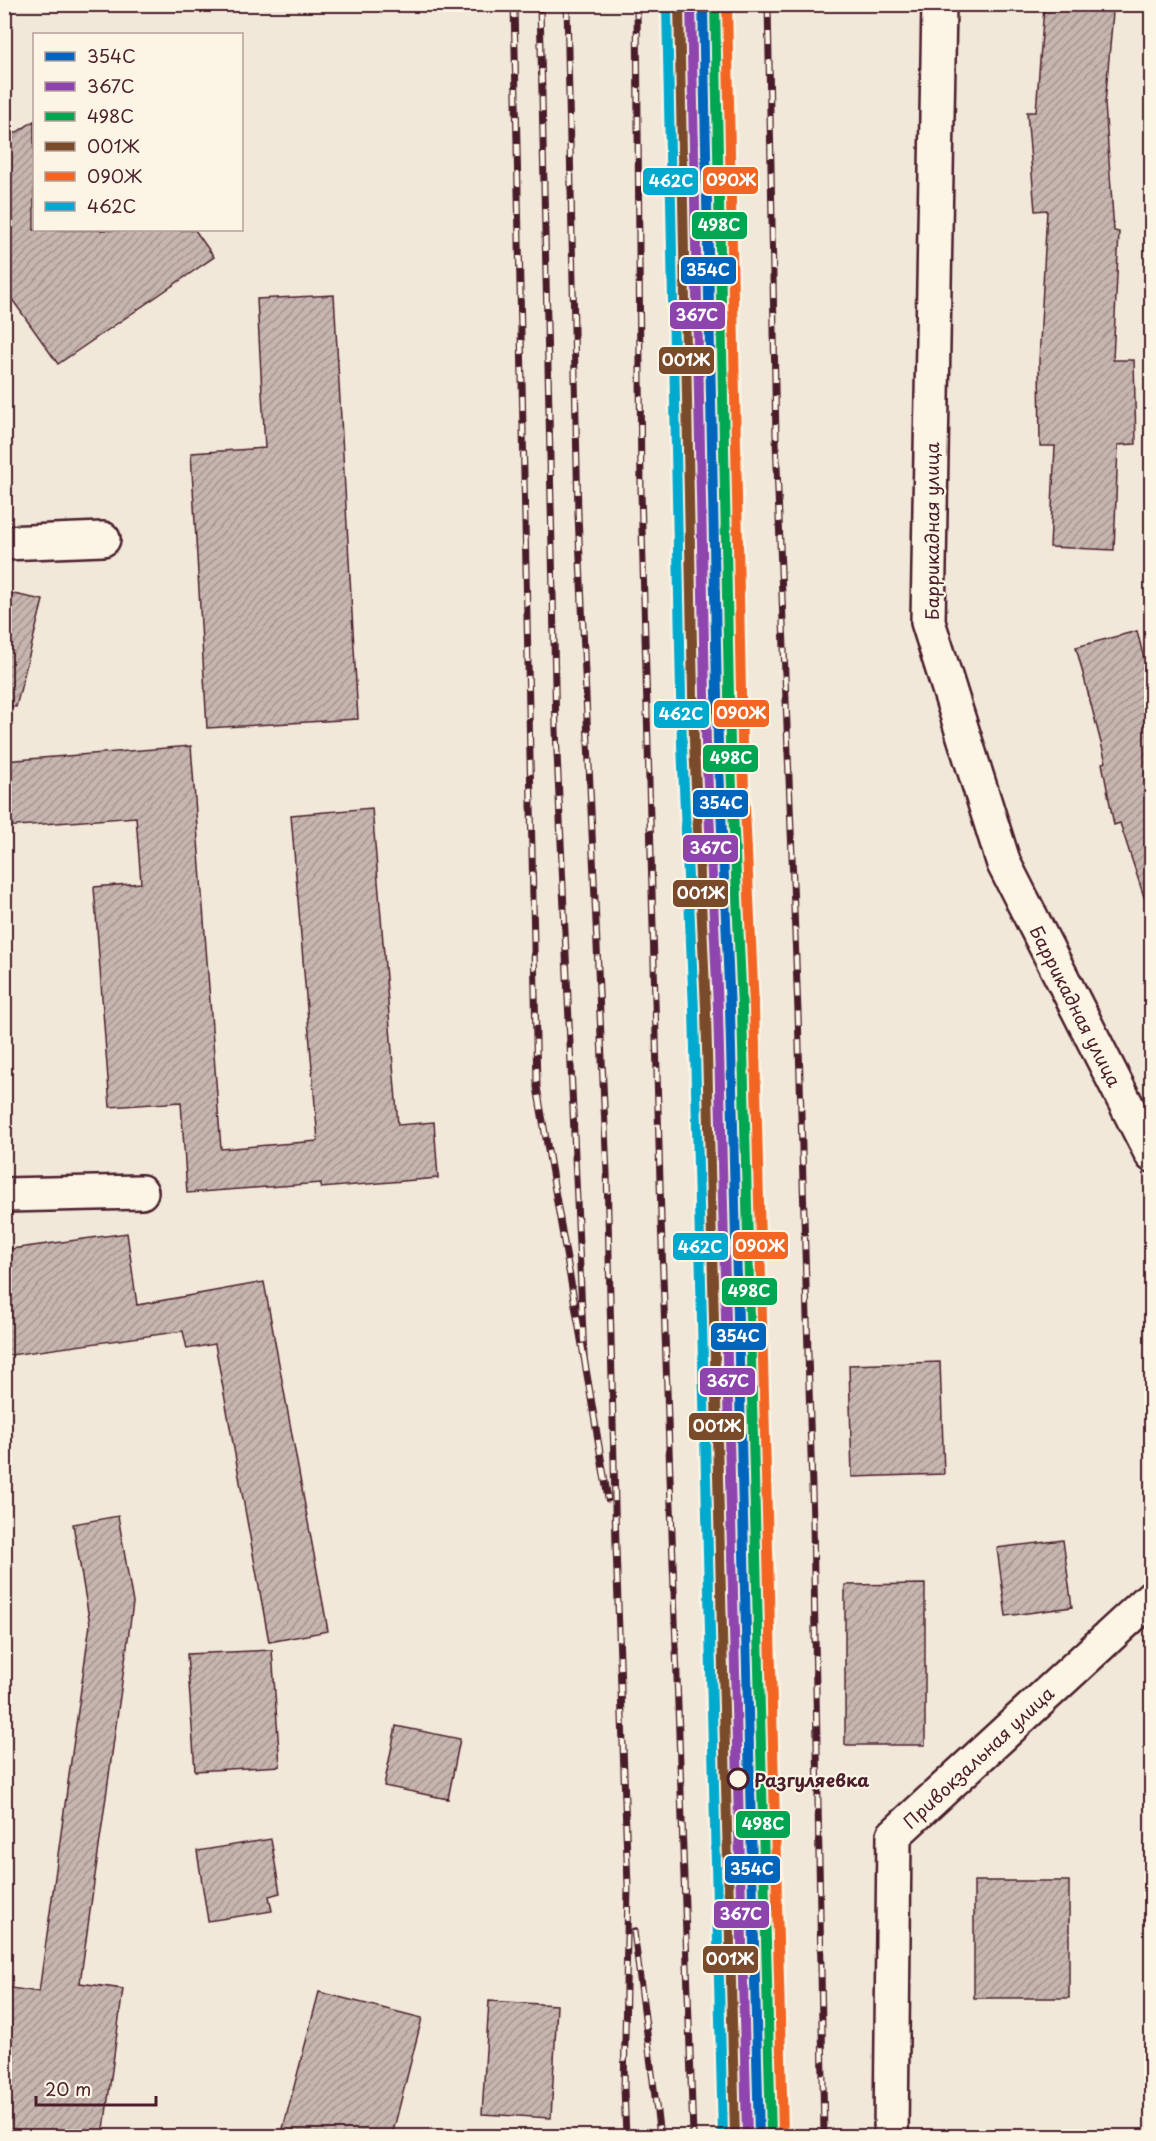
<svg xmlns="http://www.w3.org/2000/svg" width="1156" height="2141" font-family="'Playpen Sans',sans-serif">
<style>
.building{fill:url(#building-hatch);stroke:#4a1f2b;stroke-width:1.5}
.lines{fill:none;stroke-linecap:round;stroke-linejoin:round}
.minor-casing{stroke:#4a1f2b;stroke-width:38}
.minor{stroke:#fcf5e5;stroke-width:33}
.rail-casing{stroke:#4a1f2b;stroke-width:7}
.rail{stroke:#fcf5e5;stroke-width:4.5;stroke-dasharray:14;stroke-linecap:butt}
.rail-1-casing{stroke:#fcf5e5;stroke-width:15}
.rail-2-casing{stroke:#fcf5e5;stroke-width:15}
.rail-3-casing{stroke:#fcf5e5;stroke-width:15}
.rail-4-casing{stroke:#fcf5e5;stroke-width:15}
.rail-5-casing{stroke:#fcf5e5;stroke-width:15}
.rail-6-casing{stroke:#fcf5e5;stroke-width:15}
.rail-1{stroke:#0065bd;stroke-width:10}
.rail-2{stroke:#8e44ad;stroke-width:10}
.rail-3{stroke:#00a651;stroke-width:10}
.rail-4{stroke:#7a4b2a;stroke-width:10}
.rail-5{stroke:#f26522;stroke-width:10}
.rail-6{stroke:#00a9ce;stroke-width:10}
.stop-dot{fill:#fcf5e5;stroke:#4a1f2b;stroke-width:3}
.labels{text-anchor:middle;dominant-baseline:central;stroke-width:4.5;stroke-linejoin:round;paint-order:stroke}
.street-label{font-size:18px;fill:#4a1f2b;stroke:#fcf5e5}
.stop-label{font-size:18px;font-weight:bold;fill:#4a1f2b;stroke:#fcf5e5;text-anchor:start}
.line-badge{stroke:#fcf5e5;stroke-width:2}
.badge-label{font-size:16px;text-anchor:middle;font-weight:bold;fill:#fff}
</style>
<defs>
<pattern id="building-hatch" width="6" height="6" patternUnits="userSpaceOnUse" patternTransform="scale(1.5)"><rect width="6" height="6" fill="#c7b6af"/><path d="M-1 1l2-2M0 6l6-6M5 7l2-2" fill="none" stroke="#a4938f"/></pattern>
</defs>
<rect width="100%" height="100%" fill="#f1e8da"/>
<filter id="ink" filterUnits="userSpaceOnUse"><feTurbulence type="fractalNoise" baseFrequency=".0167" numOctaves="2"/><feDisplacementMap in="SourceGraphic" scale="12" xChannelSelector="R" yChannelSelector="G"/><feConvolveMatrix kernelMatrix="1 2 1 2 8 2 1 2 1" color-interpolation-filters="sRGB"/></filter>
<g filter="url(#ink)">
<g class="building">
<polygon points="1044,7 1113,12 1105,104 1114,231 1119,232 1113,360 1134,360 1136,444 1118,445 1114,550 1050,547 1055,446 1040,446 1039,362 1047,210 1035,211 1027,112 1036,112"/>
<polygon points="34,121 34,230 195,230 214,257 58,364 4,288 4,141"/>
<polygon points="334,295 358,719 207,728 191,453 265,448 257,299"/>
<polygon points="4,592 43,600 16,707 4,706"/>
<polygon points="1137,631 1152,690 1152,899 1145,900 1120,823 1114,825 1102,763 1106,762 1076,647"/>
<polygon points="191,746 221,1149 318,1141 291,815 372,808 398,1125 434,1122 438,1178 321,1188 321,1183 187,1193 181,1102 110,1107 94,887 141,883 136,817 4,827 4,761"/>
<polygon points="127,1233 137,1305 264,1282 328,1631 269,1642 215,1344 187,1349 183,1331 4,1356 4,1250"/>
<polygon points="940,1362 944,1474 852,1477 849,1365"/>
<polygon points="118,1516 133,1603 80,1983 123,1989 103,2136 64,2136 4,2128 4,1987 39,1992 90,1624 73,1524"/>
<polygon points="1063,1540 1072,1607 1006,1616 997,1548"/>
<polygon points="925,1584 925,1745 845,1745 845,1585"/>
<polygon points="272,1650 280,1766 195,1771 187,1654"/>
<polygon points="396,1726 460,1739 448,1799 384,1786"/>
<polygon points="271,1839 280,1893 269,1896 272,1911 208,1921 197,1851"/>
<rect x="974" y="1881" width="95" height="117"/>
<polygon points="319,1992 422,2018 392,2136 281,2136"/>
<polygon points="489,2001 557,2005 551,2118 482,2114"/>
</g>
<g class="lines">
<g class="minor-casing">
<g id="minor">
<polyline points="939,4 928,622 1004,864 1152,1155"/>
<polyline points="4,543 103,539"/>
<polyline points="4,1195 141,1192"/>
<polyline points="891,2136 894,1835 1152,1597"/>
</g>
</g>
<use href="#minor" class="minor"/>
<g class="rail-casing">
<g id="rail">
<polyline points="514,4 537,1087 584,1357 556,730 540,4"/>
<polyline points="567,4 578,514 607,1173 616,1546 628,1887 624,2088 626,2136"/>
<polyline points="637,4 641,491 661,1218 693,2136"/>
<polyline points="768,4 776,440 798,1012 813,1522 824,2136"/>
<polyline points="584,1357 608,1499"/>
<polyline points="634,1931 660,2136"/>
</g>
</g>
<use href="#rail" class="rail"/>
<g class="rail-1-casing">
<polyline id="rail-1" points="703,4 718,743 730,1009 759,2136"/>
</g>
<g class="rail-2-casing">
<polyline id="rail-2" points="691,4 706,743 718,1009 747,2136"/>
</g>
<g class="rail-3-casing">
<polyline id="rail-3" points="715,4 730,743 742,1009 771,2136"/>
</g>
<g class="rail-4-casing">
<polyline id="rail-4" points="679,4 694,743 706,1010 735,2136"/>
</g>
<g class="rail-5-casing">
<polyline id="rail-5" points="727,4 742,742 754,1008 783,2135"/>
</g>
<g class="rail-6-casing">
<polyline id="rail-6" points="667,5 682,744 694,1010 723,2136"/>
</g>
<use href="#rail-1" class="rail-1"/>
<use href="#rail-2" class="rail-2"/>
<use href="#rail-3" class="rail-3"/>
<use href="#rail-4" class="rail-4"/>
<use href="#rail-5" class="rail-5"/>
<use href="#rail-6" class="rail-6"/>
</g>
</g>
<circle class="stop-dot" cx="738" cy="1779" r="10"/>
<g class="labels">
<g class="street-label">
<text transform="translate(931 531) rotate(-90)">Баррикадная улица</text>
<text transform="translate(1076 1006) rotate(63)">Баррикадная улица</text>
<text transform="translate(978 1757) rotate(-43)">Привокзальная улица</text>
</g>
<g class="stop-label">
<text x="754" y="1779">Разгуляевка</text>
</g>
</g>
<g class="line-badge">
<rect x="702" y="166" width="57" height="29" rx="6" fill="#f26522"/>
<rect x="642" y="167" width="57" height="29" rx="6" fill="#00a9ce"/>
<rect x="691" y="211" width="57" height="29" rx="6" fill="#00a651"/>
<rect x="680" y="256" width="57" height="29" rx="6" fill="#0065bd"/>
<rect x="669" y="301" width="57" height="29" rx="6" fill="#8e44ad"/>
<rect x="658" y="346" width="57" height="29" rx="6" fill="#7a4b2a"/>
<rect x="713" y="699" width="57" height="29" rx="6" fill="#f26522"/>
<rect x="653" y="700" width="57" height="29" rx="6" fill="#00a9ce"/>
<rect x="702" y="744" width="57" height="29" rx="6" fill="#00a651"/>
<rect x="692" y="789" width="57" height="29" rx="6" fill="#0065bd"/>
<rect x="682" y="834" width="57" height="29" rx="6" fill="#8e44ad"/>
<rect x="672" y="879" width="57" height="29" rx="6" fill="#7a4b2a"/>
<rect x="732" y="1231" width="57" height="29" rx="6" fill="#f26522"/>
<rect x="672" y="1232" width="57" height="29" rx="6" fill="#00a9ce"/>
<rect x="721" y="1277" width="57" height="29" rx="6" fill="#00a651"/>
<rect x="710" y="1322" width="57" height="29" rx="6" fill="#0065bd"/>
<rect x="699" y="1367" width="57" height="29" rx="6" fill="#8e44ad"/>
<rect x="688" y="1412" width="57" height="29" rx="6" fill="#7a4b2a"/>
<rect x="735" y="1810" width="56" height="29" rx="6" fill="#00a651"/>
<rect x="724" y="1855" width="57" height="29" rx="6" fill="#0065bd"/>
<rect x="713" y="1900" width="57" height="29" rx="6" fill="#8e44ad"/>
<rect x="702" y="1945" width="57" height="29" rx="6" fill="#7a4b2a"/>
</g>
<g class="badge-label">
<text x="731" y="186">090Ж</text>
<text x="671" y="187">462С</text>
<text x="719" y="231">498С</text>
<text x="708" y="276">354С</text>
<text x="697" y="321">367С</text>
<text x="686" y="366">001Ж</text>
<text x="741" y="719">090Ж</text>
<text x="681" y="720">462С</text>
<text x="731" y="764">498С</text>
<text x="721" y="809">354С</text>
<text x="711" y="854">367С</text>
<text x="701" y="899">001Ж</text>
<text x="760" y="1252">090Ж</text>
<text x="700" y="1253">462С</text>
<text x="749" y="1297">498С</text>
<text x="738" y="1342">354С</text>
<text x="728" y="1387">367С</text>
<text x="717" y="1432">001Ж</text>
<text x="763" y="1830">498С</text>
<text x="752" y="1875">354С</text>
<text x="741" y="1920">367С</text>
<text x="730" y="1965">001Ж</text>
</g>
<rect width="1156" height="2141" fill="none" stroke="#fcf5e5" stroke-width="24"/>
<rect x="12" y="12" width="1132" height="2117" fill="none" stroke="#4a1f2b" stroke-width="2" filter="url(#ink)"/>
<rect x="33" y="33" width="210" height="198" fill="#fcf5e5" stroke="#b59f9b" stroke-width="1.5"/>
<rect x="45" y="52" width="30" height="9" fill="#0065bd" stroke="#b59f9b" stroke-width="1.5"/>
<text x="87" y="63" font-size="18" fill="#4a1f2b">354С</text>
<rect x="45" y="82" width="30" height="9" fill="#8e44ad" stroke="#b59f9b" stroke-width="1.5"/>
<text x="87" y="93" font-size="18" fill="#4a1f2b">367С</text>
<rect x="45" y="112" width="30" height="9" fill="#00a651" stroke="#b59f9b" stroke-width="1.5"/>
<text x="87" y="123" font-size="18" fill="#4a1f2b">498С</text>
<rect x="45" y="142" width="30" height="9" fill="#7a4b2a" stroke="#b59f9b" stroke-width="1.5"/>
<text x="87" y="153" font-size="18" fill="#4a1f2b">001Ж</text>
<rect x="45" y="172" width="30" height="9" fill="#f26522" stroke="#b59f9b" stroke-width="1.5"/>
<text x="87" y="183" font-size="18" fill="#4a1f2b">090Ж</text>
<rect x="45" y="202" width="30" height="9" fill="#00a9ce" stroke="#b59f9b" stroke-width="1.5"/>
<text x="87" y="213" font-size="18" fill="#4a1f2b">462С</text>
<path d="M36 2096v9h120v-9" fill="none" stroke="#4a1f2b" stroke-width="3"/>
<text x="45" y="2096" font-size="18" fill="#4a1f2b" stroke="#fcf5e5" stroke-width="4.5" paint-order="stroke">20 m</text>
</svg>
